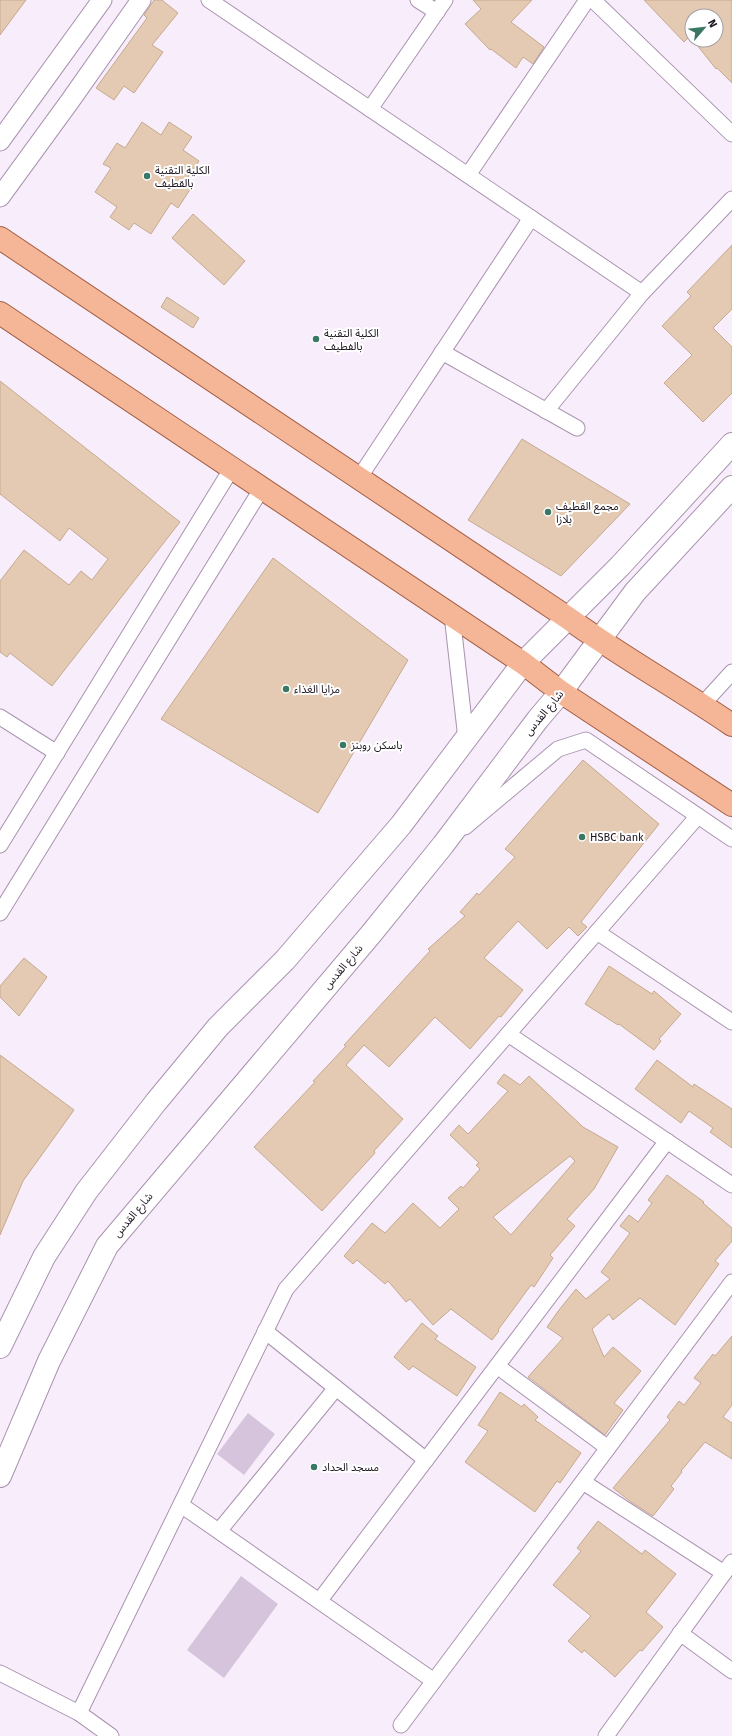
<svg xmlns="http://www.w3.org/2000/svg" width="732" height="1736" font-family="'Fira Sans','Noto Sans Arabic',sans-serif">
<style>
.green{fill:#d6c3dc}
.building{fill:#e4cab2;stroke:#c6a98f;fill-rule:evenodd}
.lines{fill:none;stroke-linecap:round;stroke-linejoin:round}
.minor-casing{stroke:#aa93b0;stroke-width:17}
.tertiary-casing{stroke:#aa93b0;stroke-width:21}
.secondary-casing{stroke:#aa93b0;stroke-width:24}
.primary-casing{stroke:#a45d41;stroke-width:24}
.minor{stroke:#fff;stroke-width:15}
.tertiary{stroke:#fff;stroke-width:19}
.secondary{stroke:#fff;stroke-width:22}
.primary{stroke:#f5b698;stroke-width:22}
.poi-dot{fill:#3a7865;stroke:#fff;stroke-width:1.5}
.labels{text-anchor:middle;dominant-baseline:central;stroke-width:4;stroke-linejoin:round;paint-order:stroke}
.poi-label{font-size:11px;fill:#1b121d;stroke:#fff;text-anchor:start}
.street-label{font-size:11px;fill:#1b121d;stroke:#fff}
</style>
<rect width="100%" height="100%" fill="#f8eefb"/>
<g class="green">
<polygon points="248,1413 275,1434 244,1475 217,1454"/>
<polygon points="241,1576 278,1604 224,1678 187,1650"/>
</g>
<g class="building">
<polygon points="0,0 26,0 0,35"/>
<polygon points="154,0 162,0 178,13 152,45 163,52 134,93 124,86 114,100 96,88 147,18 144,15"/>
<polygon points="473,0 532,0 511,22 544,47 533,64 523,57 516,68 491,49 490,50 465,24 481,9"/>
<polygon points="644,0 732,0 732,83 717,68 716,69 693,40 716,40 716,16 692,16 692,34 684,42"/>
<polygon points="142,122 161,135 169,122 192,137 183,150 199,161 184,183 191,188 178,208 171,203 151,234 134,223 129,230 110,217 117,207 95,192 111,168 103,164 117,143 125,148"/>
<polygon points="193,214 245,261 224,285 172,238"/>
<polygon points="732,245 732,309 713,328 732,347 732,393 703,422 664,383 692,355 662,326 691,296 687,292"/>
<polygon points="167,297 199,318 193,328 161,307"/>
<polygon points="0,381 180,522 52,686 10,653 7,657 0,652 0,581 24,550 69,585 81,571 92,580 108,559 69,528 60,541 0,494"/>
<polygon points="522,439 630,504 561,576 468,520"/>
<polygon points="273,558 408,660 318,813 161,719"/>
<polygon points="583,760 659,824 581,922 587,927 578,936 569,927 547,949 518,921 484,958 523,990 501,1017 499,1016 470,1049 435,1017 389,1067 364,1045 346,1065 403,1119 374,1151 375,1153 322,1211 254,1147 315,1082 313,1081 346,1046 344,1045 430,951 428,949 465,916 460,912 477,893 479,895 515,857 505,849"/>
<polygon points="24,958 47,977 19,1016 0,997 0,986"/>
<polygon points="609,966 652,994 654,991 681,1014 659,1039 661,1041 654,1050 619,1024 618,1025 585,1004"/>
<polygon points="0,1055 74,1110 23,1181 0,1235"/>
<polygon points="657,1060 693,1087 694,1084 732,1109 732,1148 710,1132 713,1128 689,1111 681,1123 635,1089"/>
<path d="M504,1074L520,1085L529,1076L583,1127L618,1147L594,1189L567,1219L575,1226L550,1255L553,1258L534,1287L531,1285L498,1330L499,1331L492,1340L451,1309L433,1325L410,1299L406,1302L388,1281L385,1284L357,1260L353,1264L344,1256L372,1223L385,1233L413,1203L440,1228L459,1209L448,1198L461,1186L463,1188L480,1169L476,1165L479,1163L450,1135L459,1125L468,1134L508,1091L497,1083ZM570,1156L575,1161L511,1235L493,1217Z"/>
<polygon points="667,1175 704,1202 703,1203 732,1228 732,1241 715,1261 719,1264 675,1325 640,1298 613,1320 609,1314 592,1329 604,1357 613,1347 641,1371 614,1403 623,1410 605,1435 528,1377 563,1338 547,1327 559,1310 576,1289 586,1299 610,1279 601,1272 630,1233 620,1226 629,1215 638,1222 652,1203 648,1200"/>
<polygon points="422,1323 438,1336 435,1339 476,1367 457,1396 413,1366 409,1370 394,1357"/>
<polygon points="732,1336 732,1405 723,1417 732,1423 732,1459 705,1442 681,1471 682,1472 671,1486 674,1489 653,1516 631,1502 613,1488 670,1420 667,1417 679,1401 684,1405 701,1383 694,1378 713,1354 715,1356"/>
<polygon points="500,1392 522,1407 524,1404 538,1417 535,1420 581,1453 560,1483 557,1481 535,1512 465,1462 488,1431 478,1425"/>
<polygon points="598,1521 642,1554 645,1550 676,1574 646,1612 663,1627 642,1651 640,1650 615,1677 584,1650 582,1653 568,1641 591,1616 553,1585 581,1551 577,1548"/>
</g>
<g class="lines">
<g class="minor-casing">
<g id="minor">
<polyline points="209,0 642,293"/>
<polyline points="418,0 437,12"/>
<polyline points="593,0 732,134"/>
<polyline points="370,109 445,0"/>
<polyline points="468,175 587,0"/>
<polyline points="442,352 577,428"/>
<polyline points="546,411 642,293 732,199"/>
<polyline points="359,478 531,218"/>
<polyline points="452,615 466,739"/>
<polyline points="702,705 732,672"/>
<polyline points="0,717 57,753"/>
<polyline points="465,827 558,749 586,740 732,839"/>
<polyline points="0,845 232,468"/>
<polyline points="0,913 262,488"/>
<polyline points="597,932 732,1022"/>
<polyline points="508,1034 732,1185"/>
<polyline points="265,1331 426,1460"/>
<polyline points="497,1366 608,1448"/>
<polyline points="583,1482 724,1573"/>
<polyline points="181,1505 434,1681"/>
<polyline points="219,1531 336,1388"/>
<polyline points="320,1600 667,1141"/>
<polyline points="680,1633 732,1671"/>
<polyline points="0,1673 79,1713 111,1736"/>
<polyline points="79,1713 286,1289 698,816"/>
<polyline points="401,1725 732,1282"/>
<polyline points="606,1736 732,1562"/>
</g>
</g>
<g class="tertiary-casing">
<g id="tertiary">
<polyline points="0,141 102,0"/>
<polyline points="0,197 70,101 141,0"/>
</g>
</g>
<g class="secondary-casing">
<g id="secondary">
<polyline points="0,1347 44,1257 86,1192 156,1102 218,1027 285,960 401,825 523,663 620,566 732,444"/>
<polyline points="0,1476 49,1361 107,1246 371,934 443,845 538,719 561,692 635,592 732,487"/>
</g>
</g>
<g class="primary-casing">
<g id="primary">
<path d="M0,238L568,618C620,656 678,688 732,725"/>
<polyline points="0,313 523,663 561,692 732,805"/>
</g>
</g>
<use href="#minor" class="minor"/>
<use href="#tertiary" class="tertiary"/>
<use href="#secondary" class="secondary"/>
<use href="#primary" class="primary"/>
</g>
<g class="poi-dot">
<circle cx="147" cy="176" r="4"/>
<circle cx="316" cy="339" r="4"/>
<circle cx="548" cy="512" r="4"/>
<circle cx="286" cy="689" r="4"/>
<circle cx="343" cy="745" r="4"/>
<circle cx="582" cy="837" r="4"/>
<circle cx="314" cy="1467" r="4"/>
</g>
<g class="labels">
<g class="poi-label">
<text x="155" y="170">الكلية التقنية<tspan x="155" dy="13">بالقطيف</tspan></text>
<text x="324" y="333">الكلية التقنية<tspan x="324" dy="13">بالفطيف</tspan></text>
<text x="556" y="506">مجمع القطيف<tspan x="556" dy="13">بلازا</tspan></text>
<text x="294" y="689">مزايا الغذاء</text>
<text x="351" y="745">باسكن روبنز</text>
<text x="590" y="837">HSBC bank</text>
<text x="322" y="1467">مسجد الحداد</text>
</g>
<g class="street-label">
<text transform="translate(544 713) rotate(-51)">شارع القدس</text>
<text transform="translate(343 967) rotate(-50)">شارع القدس</text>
<text transform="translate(133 1215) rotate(-50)">شارع القدس</text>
</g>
</g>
<g transform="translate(704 28) rotate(62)"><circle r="19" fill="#ffffff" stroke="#a4a0a5"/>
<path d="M0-3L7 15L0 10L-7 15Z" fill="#3a7865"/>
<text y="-6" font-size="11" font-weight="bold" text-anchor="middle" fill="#1b121d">N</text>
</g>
</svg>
